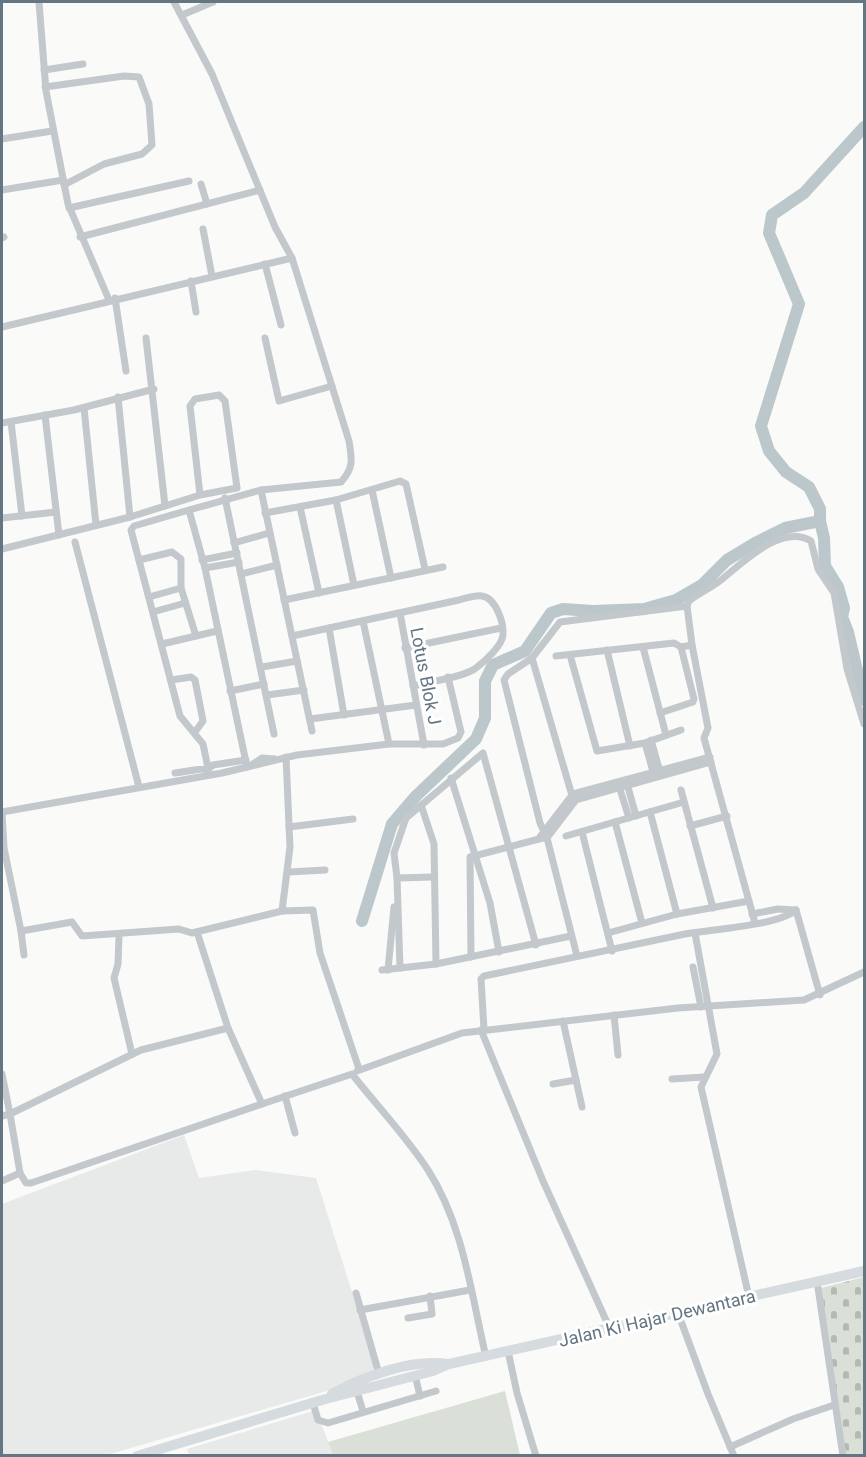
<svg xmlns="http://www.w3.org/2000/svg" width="866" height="1457" font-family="Roboto,sans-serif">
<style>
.built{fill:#e8e9e9}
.green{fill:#dadfd7}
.cemetery{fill:url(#cemetery-stones)}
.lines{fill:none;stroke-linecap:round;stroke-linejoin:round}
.river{stroke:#bbc7cb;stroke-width:12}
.minor{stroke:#c3c8cc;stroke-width:7}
.primary{stroke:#d6dbdf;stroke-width:10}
.labels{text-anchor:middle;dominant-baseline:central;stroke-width:6;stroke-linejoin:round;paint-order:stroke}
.street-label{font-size:18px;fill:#657683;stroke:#fff}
</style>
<defs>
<pattern id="cemetery-stones" width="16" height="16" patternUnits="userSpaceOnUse" patternTransform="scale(1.5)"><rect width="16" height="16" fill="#dadfd7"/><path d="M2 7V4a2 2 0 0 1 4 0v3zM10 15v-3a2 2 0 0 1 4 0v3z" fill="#b4b9b4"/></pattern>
</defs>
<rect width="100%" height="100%" fill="#fafaf8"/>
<g class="built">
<polygon points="184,1135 199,1178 255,1170 316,1178 376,1368 330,1390 107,1455 2,1456 2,1204"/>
<polygon points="316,1410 333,1455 189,1456 187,1449"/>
</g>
<polygon class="green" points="505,1391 520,1455 333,1455 328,1442"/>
<polygon class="cemetery" points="864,1277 864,1455 846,1455 821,1288"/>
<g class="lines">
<g class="river">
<polyline points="820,521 824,538 825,566 838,587 844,608 842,617 848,632 864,700"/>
<polyline points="362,921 392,824 416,796 476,739 485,718 485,681 493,665 525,651 551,613 563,609 593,611 644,609 676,600 702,585 727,560 757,542 785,528 820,521 820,509 809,487 786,472 769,451 761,426 799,304 769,233 772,215 804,193 864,127"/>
</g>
<g class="minor">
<polyline points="39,2 46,91 68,204 109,300"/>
<path d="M174,2L212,74L275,227L292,258L349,441C352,459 354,468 341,482L261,490L189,510L205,568L247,767"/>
<polyline points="182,15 213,2"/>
<polyline points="44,70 83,64"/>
<polyline points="45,87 124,76 139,77 149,104 152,145 142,154 104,164 64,185"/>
<polyline points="2,139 52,131"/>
<polyline points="201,184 207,204"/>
<polyline points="2,190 63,180"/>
<polyline points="69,208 189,181"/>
<polyline points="203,229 212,276"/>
<polyline points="80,237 260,190"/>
<polyline points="2,238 4,237"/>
<polyline points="265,264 281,325"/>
<polyline points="191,281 196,312"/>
<polyline points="115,298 126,371"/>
<polyline points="2,327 292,258"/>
<polyline points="146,338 165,506"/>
<polyline points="265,338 279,401 332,386"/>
<polyline points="118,397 130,517"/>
<polyline points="84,408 96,525"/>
<polyline points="45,415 59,535"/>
<polyline points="11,422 22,516"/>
<polyline points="2,423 74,410 154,389"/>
<polyline points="261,490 312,731"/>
<polyline points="372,490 391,578"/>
<polyline points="225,498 274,734"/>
<polyline points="336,500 354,585"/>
<polyline points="300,507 319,593"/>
<polyline points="265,513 336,500 400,481 406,484 425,569"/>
<polyline points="2,518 56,512"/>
<polyline points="75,542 139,787"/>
<polyline points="234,543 269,533"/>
<polyline points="2,549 130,517 200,495 237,488 225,401 219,395 195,399 190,406 200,495"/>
<polyline points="139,560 172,552 181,559 181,588 196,636"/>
<polyline points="202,560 237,553"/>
<polyline points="205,568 239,562"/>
<polyline points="241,574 277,565"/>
<polyline points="149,597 181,588"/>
<polyline points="284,600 443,567"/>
<polyline points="153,612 185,603"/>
<polyline points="400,613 424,745"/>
<polyline points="363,621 389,744"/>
<polyline points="329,628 344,715"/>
<path d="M292,636L459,600C466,598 476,595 482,596C496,598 504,623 503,635C502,646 484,662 476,668C465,677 428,682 413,686"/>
<polyline points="162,644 217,631"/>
<polyline points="692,645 708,728 704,738 755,923"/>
<polyline points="643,647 666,735"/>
<path d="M681,647L692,645L687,606L689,601C699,593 711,588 721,580C742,563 782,523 811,541L818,569L834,593L847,669L864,724"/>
<polyline points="405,648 501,628"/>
<polyline points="607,650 630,746"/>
<polyline points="570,655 597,751 645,743 681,730"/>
<polyline points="556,656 674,643 681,647 694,699 693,702 660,713"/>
<polyline points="532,658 573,799"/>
<polyline points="262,667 297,661"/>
<polyline points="171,680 191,677 195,680 203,721 195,732"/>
<polyline points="230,691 264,684"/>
<polyline points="267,695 304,690"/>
<polyline points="310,719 416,705"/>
<polyline points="651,740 660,772"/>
<polyline points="645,743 654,775"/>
<polyline points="250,766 262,758 275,759"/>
<polyline points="206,771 213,765 246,760"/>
<polyline points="175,773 208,768 203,744 180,716 131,530 134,526 189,510"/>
<polyline points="451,778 490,903 499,952"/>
<polyline points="626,780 636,816"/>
<polyline points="618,783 629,818"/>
<polyline points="681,790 713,908"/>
<polyline points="421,805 434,844 436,964"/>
<polyline points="2,812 222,773 297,755 389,744 443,744 458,738 461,732 448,677"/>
<polyline points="650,812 677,914"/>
<polyline points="2,813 4,848 21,931 72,922 82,936 179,929 192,933 282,911 313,910 320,953 359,1069"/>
<polyline points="615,822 642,923"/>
<polyline points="690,826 727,816"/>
<polyline points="289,827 353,819"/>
<polyline points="582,832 612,951"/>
<polyline points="566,836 684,802"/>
<polyline points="540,837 573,794 710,757"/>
<polyline points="547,838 576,800 711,762"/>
<polyline points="289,872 325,870"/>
<polyline points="397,878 394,853 406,818 483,753 536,945"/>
<polyline points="282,911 290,847 286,757"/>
<polyline points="752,914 778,909 796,910"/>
<polyline points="21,931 24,955"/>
<polyline points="197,932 228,1028"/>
<polyline points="608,933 677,914 749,901"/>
<polyline points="695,933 717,1054 701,1087 749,1297"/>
<polyline points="119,936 118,964 114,978 132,1054"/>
<polyline points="577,956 547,838 540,823 504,680 508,674 532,658 560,622 687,606"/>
<polyline points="471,957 470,857 543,838"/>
<polyline points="693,967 701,1007"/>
<polyline points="400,968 397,878 433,877"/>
<polyline points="382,970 436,964 571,936"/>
<polyline points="388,970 394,907"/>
<polyline points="614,1015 618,1055"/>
<polyline points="563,1021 582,1107"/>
<path d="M484,1029L481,979L484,976C551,962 618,948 685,934C712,929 777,926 796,910L820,995"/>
<polyline points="481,1030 543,1181 610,1329"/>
<polyline points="357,1071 462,1033 678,1008 804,1000 864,972"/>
<polyline points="2,1074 10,1114 2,1116"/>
<polyline points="672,1079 704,1077"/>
<polyline points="553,1084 576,1080"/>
<polyline points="285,1096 295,1133"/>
<polyline points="20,1173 26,1183 31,1183 262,1104"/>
<path d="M2,1181L20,1173L10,1114L141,1050L228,1028L262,1104L352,1074C377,1106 406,1136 428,1170C464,1226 471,1294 486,1357"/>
<polyline points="817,1281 843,1456"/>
<polyline points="356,1293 379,1374"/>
<polyline points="360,1310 470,1290"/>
<polyline points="678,1313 708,1394 734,1456"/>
<polyline points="408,1318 432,1314 430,1296"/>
<polyline points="508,1351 517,1393 536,1456"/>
<polyline points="415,1375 420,1396"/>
<polyline points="357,1392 363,1411"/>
<polyline points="313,1403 318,1420 328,1423 436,1391"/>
<polyline points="730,1447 793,1419 834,1405"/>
</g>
<g class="primary">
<path d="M332,1394C365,1376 410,1359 448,1364"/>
<polyline points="137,1456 322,1400 433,1371 449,1364 864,1271"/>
</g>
</g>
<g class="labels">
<g class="street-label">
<text transform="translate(426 676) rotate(79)">Lotus Blok J</text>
<text transform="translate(657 1318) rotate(-13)">Jalan Ki Hajar Dewantara</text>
</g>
</g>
<rect width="866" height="1457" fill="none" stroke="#657683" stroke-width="6"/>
</svg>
